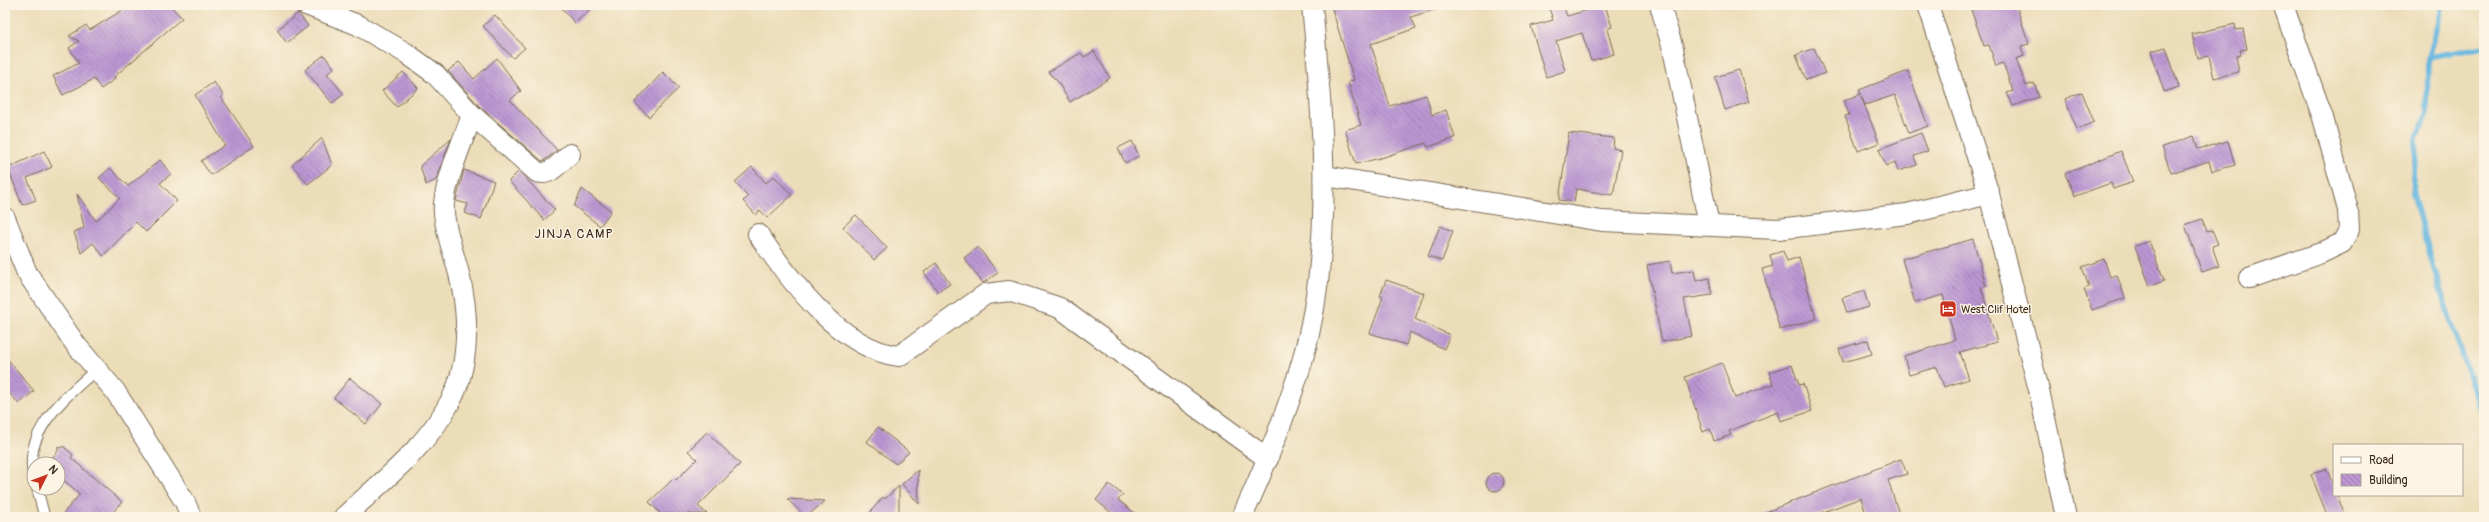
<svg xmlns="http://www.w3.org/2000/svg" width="2489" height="522" font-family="Pangolin,sans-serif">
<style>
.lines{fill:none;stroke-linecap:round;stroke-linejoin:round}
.stream{stroke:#64b6df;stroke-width:5.5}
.building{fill:url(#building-back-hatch)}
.service-casing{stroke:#796954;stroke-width:12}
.minor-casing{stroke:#796954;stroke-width:22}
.service{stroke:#fff;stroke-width:10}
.minor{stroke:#fff;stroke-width:20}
.labels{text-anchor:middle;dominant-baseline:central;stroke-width:3;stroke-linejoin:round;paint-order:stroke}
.poi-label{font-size:11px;fill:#3b2a1e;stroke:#fcf5e5;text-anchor:start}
.quarter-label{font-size:13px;letter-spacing:1px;fill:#3b2a1e;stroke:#fcf5e5}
</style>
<defs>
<pattern id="building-back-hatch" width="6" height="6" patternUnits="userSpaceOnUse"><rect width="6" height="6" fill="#bc96d3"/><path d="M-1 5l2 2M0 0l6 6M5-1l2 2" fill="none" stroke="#9a7bab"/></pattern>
</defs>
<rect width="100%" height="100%" fill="#fcf5e5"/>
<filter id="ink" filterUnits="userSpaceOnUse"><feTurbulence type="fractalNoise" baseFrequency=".025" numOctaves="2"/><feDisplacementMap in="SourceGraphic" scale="8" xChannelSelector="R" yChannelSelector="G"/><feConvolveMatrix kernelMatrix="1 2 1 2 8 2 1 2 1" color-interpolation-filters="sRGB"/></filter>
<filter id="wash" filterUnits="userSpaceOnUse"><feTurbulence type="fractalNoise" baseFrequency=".012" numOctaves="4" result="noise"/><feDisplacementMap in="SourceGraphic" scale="16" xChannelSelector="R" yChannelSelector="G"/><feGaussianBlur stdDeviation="0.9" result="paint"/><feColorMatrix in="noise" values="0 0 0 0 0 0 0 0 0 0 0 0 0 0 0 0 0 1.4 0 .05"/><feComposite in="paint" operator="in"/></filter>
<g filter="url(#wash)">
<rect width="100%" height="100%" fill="#ecddb9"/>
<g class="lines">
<g class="stream">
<polyline points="2443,5 2428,57 2427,113 2416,141 2413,195 2440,289 2484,420"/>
<polyline points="2428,57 2484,47"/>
</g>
</g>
<g id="blocks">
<g class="building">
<polygon points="131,5 170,5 182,18 114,77 115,79 101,89 94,79 63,95 53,76 79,63 69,48 79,41 69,36 86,25 90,30"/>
<polygon points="559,5 595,5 575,23"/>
<polygon points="1345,5 1440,5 1440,8 1411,17 1416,28 1371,44 1390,106 1426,95 1432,115 1446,110 1455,138 1428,147 1426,143 1384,157 1356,164 1345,130 1361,125 1348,82 1354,80 1332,9"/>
<polygon points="1560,5 1563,5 1567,16 1605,5 1612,27 1607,29 1614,54 1591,61 1582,33 1556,41 1565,71 1546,77 1531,26 1553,20 1549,8"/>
<polygon points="1986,5 2016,5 2029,44 2021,46 2024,56 2016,59 2026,86 2034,83 2039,97 2013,106 2007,93 2013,91 2003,63 1996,66 1989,45 1984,46 1971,10"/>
<polygon points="298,13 308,26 287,43 277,30"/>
<polygon points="495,15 525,48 513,58 483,26"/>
<polygon points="2235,24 2236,30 2243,29 2247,49 2240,50 2241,55 2236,56 2239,72 2214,78 2209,56 2198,58 2192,34"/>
<polygon points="2166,47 2179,87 2164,92 2151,51"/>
<polygon points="1814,48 1825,73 1806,80 1796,55"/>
<polygon points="1094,51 1110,78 1070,102 1057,81 1048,72 1081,53 1084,57"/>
<polygon points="324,55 334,68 327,74 344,94 332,103 305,70"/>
<polygon points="497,58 521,91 510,100 557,150 545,160 542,161 480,107 448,71 459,62 474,79"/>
<polygon points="1739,70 1749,102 1725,110 1715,77"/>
<polygon points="1908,71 1928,126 1909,133 1895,95 1865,105 1861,96 1879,143 1858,151 1845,116 1849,115 1844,100 1861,94 1859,90"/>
<polygon points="403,72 418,88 397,107 382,91"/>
<polygon points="663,72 679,88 649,117 635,102"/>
<polygon points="214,82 223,95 221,97 254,146 211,175 201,161 225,145 195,95"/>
<polygon points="2082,92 2094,122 2077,129 2065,99"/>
<polygon points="1569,133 1614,138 1613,148 1621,150 1613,195 1576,189 1574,202 1559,200"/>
<polygon points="1921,133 1928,151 1914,156 1917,165 1898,171 1895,162 1886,166 1879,149"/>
<polygon points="2194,136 2198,149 2228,141 2235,165 2212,171 2209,161 2171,173 2162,147"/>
<polygon points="322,138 332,165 308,184 292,165"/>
<polygon points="451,139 436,180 426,185 420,166"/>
<polygon points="1132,141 1139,156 1125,163 1118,148"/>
<polygon points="44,151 52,167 27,178 36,200 22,205 8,168"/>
<polygon points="2121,151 2133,182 2113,189 2111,183 2075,196 2065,174"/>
<polygon points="160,160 171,174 160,183 177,201 146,232 136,222 103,256 93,243 81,253 74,232 84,228 77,194 96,221 120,198 99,178 110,168 128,186"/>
<polygon points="752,167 766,183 774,176 792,195 767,218 760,210 756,215 743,201 748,197 735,182"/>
<polygon points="464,170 494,181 481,219 465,213 468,204 456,201"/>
<polygon points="519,171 555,210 544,220 509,181"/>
<polygon points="582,189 611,211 600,226 574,206"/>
<polygon points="856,215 887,248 874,260 843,227"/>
<polygon points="2202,219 2207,231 2212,230 2218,244 2212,246 2219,266 2202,272 2185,225"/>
<polygon points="1440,226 1453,231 1442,261 1428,256"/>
<polygon points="1973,239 1986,286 1981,287 1997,342 1960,352 1969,379 1944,387 1937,367 1909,375 1904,356 1955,340 1943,295 1915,303 1902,259"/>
<polygon points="2149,241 2164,281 2150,286 2135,246"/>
<polygon points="978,247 998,273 983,283 964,258"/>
<polygon points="1783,251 1787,261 1799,257 1816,319 1780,330 1762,269 1773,266 1770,255"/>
<polygon points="2104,259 2110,277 2117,275 2125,298 2092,310 2084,289 2089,287 2082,267"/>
<polygon points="1670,261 1672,273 1694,270 1696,281 1709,278 1712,295 1684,299 1692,336 1662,342 1647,265"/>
<polygon points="936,263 950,284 938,292 924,272"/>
<polygon points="1386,280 1424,293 1415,319 1450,335 1444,349 1410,332 1406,345 1370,333 1383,297 1380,296"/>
<polygon points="1864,291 1869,307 1847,313 1842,298"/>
<polygon points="1868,340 1872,354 1843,362 1839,349"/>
<polygon points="5,356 34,391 19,404 5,388"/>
<polygon points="1722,363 1735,398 1773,384 1769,372 1792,365 1799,385 1803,384 1812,411 1781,421 1778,412 1729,431 1731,435 1714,441 1710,429 1703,432 1685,377"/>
<polygon points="350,378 382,404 366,424 334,398"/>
<polygon points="878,427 909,452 896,464 867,442"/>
<polygon points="707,432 740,464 698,506 707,514 661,514 649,502 674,478 676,480 697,459 688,451"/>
<polygon points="58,446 61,448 63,446 73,455 71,458 122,502 109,517 60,517 80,494 58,475 58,464 47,464 58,451"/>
<polygon points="1901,459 1907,474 1888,480 1900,517 1867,517 1861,498 1810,517 1753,517"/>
<polygon points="2326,468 2334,487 2334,495 2337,495 2346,517 2328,517 2311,475"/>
<polygon points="918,470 919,504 902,484"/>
<circle cx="1495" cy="482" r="9"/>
<polygon points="1109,484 1123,495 1118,500 1140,517 1116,517 1096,500"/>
<polygon points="899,486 899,517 866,517 883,497 885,499"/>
<polygon points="787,499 825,501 806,517"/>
</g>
</g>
</g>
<g filter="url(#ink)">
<use href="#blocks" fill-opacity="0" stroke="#796954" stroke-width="1"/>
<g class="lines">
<g class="service-casing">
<g id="service">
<path d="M34,478C21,433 66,396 97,369"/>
<polyline points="37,488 44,515"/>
</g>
</g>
<g class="minor-casing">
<g id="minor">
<path d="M306,5L358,25L406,53L435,74L472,115L537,172C550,177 560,162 570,154"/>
<polyline points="1660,5 1673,49 1709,225"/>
<polyline points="1928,5 1989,194 2039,390 2066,517"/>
<polyline points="1325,176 1602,221 1778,229 1907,214 1989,194"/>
<polyline points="5,218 27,273 76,345 115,391 185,502 191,517"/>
<path d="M758,234C788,278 841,350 899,356L986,294L1009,291L1060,308L1268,459"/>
<polyline points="2249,278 2321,253 2342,243 2349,230 2348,210 2323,118 2283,5"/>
<path d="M344,517C381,482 426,448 450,402C470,366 469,316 460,278C455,256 446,235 444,213C441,189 464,139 472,115"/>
<path d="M1242,517C1265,467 1286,415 1302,362C1335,246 1323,123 1312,5"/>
</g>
</g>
<use href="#service" class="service"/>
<use href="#minor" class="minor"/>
</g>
</g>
<defs>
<g id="hotel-square" transform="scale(0.9)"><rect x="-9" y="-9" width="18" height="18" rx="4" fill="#c8321e" stroke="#fcf5e5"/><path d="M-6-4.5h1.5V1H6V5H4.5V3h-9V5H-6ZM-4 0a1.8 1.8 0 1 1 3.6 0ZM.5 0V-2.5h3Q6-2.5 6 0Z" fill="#fff"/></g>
</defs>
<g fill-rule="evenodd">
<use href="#hotel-square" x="1948" y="309"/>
</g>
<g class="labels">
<g class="poi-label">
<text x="1961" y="309">West Clif Hotel</text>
</g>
<g class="quarter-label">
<text x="574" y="234">JINJA CAMP</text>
</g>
</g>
<rect width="2489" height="522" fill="none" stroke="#fcf5e5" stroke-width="20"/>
<rect x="2333" y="444" width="130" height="52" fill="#fcf5e5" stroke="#afa495"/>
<rect x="2341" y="457" width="20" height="6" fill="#ffffff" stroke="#afa495"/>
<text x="2369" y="464" font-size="12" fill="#3b2a1e">Road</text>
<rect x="2341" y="474" width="20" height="12" fill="url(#building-back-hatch)" stroke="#afa495"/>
<text x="2369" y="484" font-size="12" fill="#3b2a1e">Building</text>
<g transform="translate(46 476) rotate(48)"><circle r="19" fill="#fcf5e5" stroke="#afa495"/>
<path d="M0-3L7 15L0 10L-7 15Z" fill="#c8321e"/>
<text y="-6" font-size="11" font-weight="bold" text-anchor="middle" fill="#3b2a1e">N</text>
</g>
</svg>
